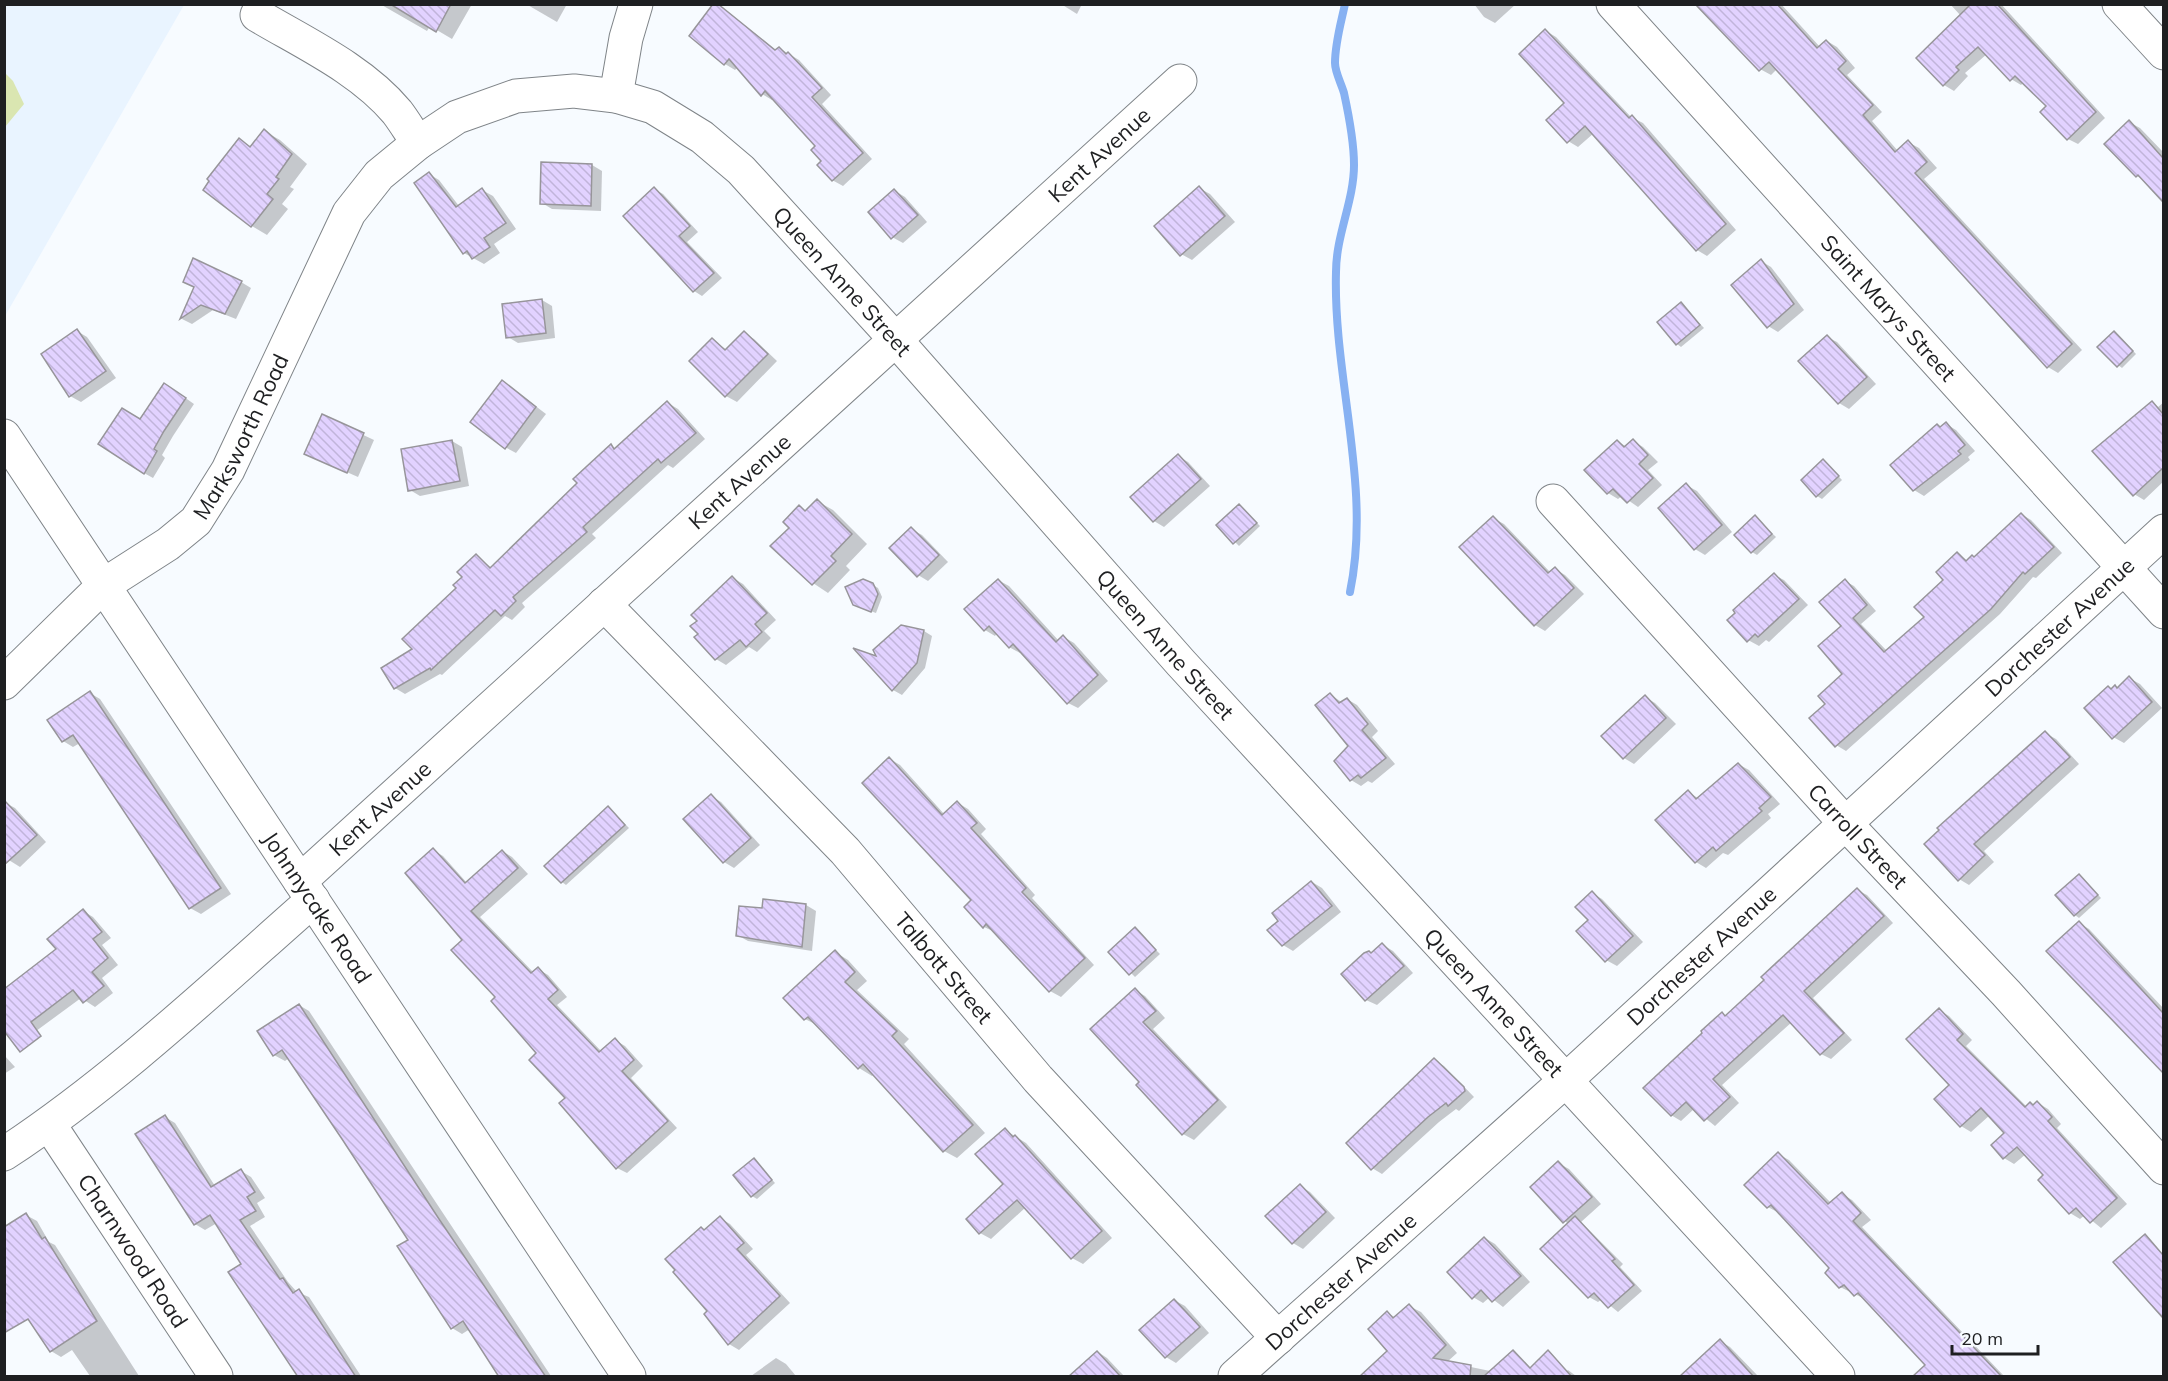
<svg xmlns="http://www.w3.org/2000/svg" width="2168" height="1381" font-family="Mulish,sans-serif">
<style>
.built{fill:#e9f4ff}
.green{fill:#dae6b1}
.shadow{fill:#0003}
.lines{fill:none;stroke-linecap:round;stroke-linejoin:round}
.stream{stroke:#87b1f2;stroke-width:8}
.building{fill:url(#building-back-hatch);stroke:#97959a;stroke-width:1.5}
.minor-casing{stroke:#7f8488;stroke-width:35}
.major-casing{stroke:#7f8488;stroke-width:35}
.minor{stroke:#fff;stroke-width:33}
.major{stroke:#fff;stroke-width:33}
.labels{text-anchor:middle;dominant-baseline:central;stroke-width:4.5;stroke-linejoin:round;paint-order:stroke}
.street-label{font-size:22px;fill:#1e1f21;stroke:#f7fbff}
</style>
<defs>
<pattern id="building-back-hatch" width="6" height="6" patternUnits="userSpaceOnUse" patternTransform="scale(1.5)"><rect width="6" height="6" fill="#e2d2ff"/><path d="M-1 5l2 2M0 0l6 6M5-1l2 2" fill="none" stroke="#c1b4da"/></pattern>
</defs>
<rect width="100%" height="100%" fill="#f7fbff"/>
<polygon class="built" points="5,5 184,5 5,316"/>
<polygon class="green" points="5,73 13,81 24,104 5,127"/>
<g class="shadow">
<polygon points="380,4 472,4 452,39 430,26 427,31"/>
<polygon points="526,4 567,4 557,22"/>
<polygon points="1061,4 1082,4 1077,14"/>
<polygon points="1474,4 1516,4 1495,23 1484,17"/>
<polygon points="1705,4 1781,4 1820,47 1827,41 1837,47 1855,68 1847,75 1882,112 1872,121 1898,151 1908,142 1919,148 1937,168 1924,179 2082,350 2058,373 2048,367 1777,69 1771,75 1760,69"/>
<polygon points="1950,4 2001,4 2105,118 2078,144 2068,139 2048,106 2024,82 2021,85 2011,79 1987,54 1965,73 1968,76 1954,91 1944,85 1918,58 1961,16"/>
<polygon points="725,10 777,51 779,48 799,60 831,95 822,104 872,159 843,186 832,180 817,146 774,98 772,100 762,94 738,67 735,70 725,64 691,36"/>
<polygon points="1546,31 1556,37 1631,117 1643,123 1736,230 1707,256 1697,250 1594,133 1578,147 1568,141 1566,103"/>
<polygon points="2129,122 2140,128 2164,153 2164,198 2147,182 2137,176"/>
<polygon points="264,131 280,140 307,164 290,187 294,189 282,204 288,209 267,235 252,226 239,140 252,147"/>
<polygon points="592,165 602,171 601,211 552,209 542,203"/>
<polygon points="429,174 439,180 459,206 482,190 493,196 516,229 494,244 500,253 484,264 464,253"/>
<polygon points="1199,188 1210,194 1235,222 1192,260 1181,254"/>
<polygon points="654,189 663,194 698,232 687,242 722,278 702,296 694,291"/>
<polygon points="895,191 905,197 927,222 903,243 892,237"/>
<polygon points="1761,261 1771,267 1804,310 1778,332 1768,326"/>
<polygon points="241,282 251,288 236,319 213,310 192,324 182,319 195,287"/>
<polygon points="542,300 552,306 555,338 518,343 508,337"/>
<polygon points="1681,304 1704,328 1681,347 1677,344"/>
<polygon points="77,331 87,337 116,378 81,402 70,396 43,354"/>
<polygon points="744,333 754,339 777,361 737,402 726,396 691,361 712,340 727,350"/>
<polygon points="2119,336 2136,354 2122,368 2118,365"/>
<polygon points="1827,337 1837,342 1876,384 1849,409 1839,403"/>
<polygon points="512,388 546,414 516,453 505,447"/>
<polygon points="174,390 194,404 173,436 162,455 165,458 153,478 144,473 141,421"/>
<polygon points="2164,402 2164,481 2144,500 2134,494 2152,403 2158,407"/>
<polygon points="668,403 678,409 705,439 673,468 668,465 592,534 596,538 522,603 525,607 512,620 505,616 442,675 440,674 405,694 395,688 414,649 458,588 476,556 492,568 579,483 611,446 616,449"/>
<polygon points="323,416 374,440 358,477 317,459"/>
<polygon points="1946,424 1956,430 1975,451 1968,457 1970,460 1924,496 1914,490 1941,428"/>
<polygon points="452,441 462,447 469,486 420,496 410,490"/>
<polygon points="1617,441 1627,447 1633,441 1643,447 1658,462 1648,470 1662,485 1638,507 1622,496 1618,499 1608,493"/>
<polygon points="1178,456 1188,462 1210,486 1164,527 1154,521"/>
<polygon points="1824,461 1842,480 1822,499 1817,496"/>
<polygon points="1686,485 1697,491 1732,532 1705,555 1695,549"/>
<polygon points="817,501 833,510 867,544 846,566 850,570 828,593 813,583 791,528 799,507 807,511"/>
<polygon points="1239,505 1260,526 1239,546 1218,525"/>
<polygon points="2021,514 2031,520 2062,553 2036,578 2033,577 2000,614 1846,751 1836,745 1827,704 1844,674 1845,581 1854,586 1876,611 1861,624 1887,651 1926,617 1957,554 1968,561 1975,558"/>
<polygon points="1755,517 1776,537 1757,555 1752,552"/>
<polygon points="1493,518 1504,524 1550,572 1555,569 1565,575 1584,594 1545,631 1535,625"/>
<polygon points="911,529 922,535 948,562 928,581 918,575"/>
<polygon points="1774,575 1784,580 1808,605 1769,642 1766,640 1759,646 1748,640"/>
<polygon points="733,578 743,584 776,620 764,631 771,638 757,652 749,647 726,665 716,659"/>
<polygon points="998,580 1009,586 1059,641 1064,637 1074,643 1108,681 1078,708 1068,703 1022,651 1020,653 1009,647 997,633 995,636 985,630"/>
<polygon points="873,585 878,588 882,597 876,613 859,607"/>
<polygon points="901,627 924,631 932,636 925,668 902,695 893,690 858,651 879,659"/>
<polygon points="2129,678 2140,684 2162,708 2124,743 2113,737 2112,690 2118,689"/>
<polygon points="90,693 100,699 231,894 201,914 190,908 80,743 73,747 63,741"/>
<polygon points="1331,695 1343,703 1347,699 1357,705 1378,731 1372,737 1395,764 1372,783 1368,781 1361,786 1351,780 1350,746"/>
<polygon points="1645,697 1655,703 1676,724 1634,764 1624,758"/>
<polygon points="2045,733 2056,739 2079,764 1984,851 1994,862 1969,885 1959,879 1941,830"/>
<polygon points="890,759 900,765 945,815 958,803 968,809 986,829 981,834 1035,895 1032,898 1094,965 1061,997 1050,991 995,932 984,927 973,900"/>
<polygon points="1738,764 1749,770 1780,804 1768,814 1771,818 1728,855 1723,853 1706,868 1696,862 1688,792 1698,798"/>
<polygon points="711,796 721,802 760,845 734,868 724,862"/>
<polygon points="4,802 15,808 46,842 20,867 4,857"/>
<polygon points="609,808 629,828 566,885 562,882"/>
<polygon points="433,850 443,856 467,883 502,851 512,857 528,874 480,917 534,973 538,969 548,975 567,997 557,1005 602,1052 615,1040 625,1046 643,1066 631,1078 677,1128 627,1173 617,1168 498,997 464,940"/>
<polygon points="2079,875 2101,898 2079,918 2075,915"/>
<polygon points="1312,882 1322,888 1341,912 1293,951 1283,945 1281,921"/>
<polygon points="1857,890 1867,895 1893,923 1813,998 1852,1040 1831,1059 1821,1054 1792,1022 1722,1085 1739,1103 1715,1126 1694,1109 1681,1121 1671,1115 1722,1014 1727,1017"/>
<polygon points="1592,893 1602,899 1643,942 1617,966 1606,960 1590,920"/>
<polygon points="806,905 816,911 812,951 748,941 737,935"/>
<polygon points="83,911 93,917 111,938 102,945 118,965 102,978 113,993 95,1007 81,998 32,1034 22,1028 58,950"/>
<polygon points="2079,923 2089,929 2164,1009 2164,1067 2155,1062"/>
<polygon points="1135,929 1160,954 1135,977 1110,952"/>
<polygon points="1383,945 1393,951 1413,973 1377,1005 1366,1000"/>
<polygon points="835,952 848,960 867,981 857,990 909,1039 904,1044 985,1133 957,1158 944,1151 874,1074 872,1076 859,1068 819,1026 805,1019"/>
<polygon points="1135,990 1145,996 1165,1018 1153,1029 1227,1107 1194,1140 1183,1134 1141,1082"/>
<polygon points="299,1005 309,1011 551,1376 501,1376 470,1329 462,1334 452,1328 410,1240 289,1058 285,1061 274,1055"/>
<polygon points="1939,1010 1949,1016 1972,1040 1966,1046 2027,1107 2038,1103 2048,1109 2061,1124 2057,1128 2127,1204 2101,1228 2085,1215 2080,1219 2070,1213 2045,1175 2026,1154 2014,1164 2004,1158 1993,1145 2006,1133 1990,1115 1971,1132 1961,1126"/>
<polygon points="4,1055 15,1067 4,1074"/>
<polygon points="1434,1060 1444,1066 1474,1097 1459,1111 1456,1109 1439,1122 1382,1174 1372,1168"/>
<polygon points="165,1117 175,1123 215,1186 241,1171 251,1177 265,1198 257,1203 265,1217 250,1226 288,1282 297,1292 309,1297 361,1376 300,1376 243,1264 217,1223 205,1230 195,1224"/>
<polygon points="1005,1130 1026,1143 1112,1238 1083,1264 1072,1258 1026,1207 991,1239 980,1233 1005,1184"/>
<polygon points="1778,1154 1789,1160 1831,1203 1842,1194 1852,1200 1871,1220 1862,1227 2004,1376 1938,1376 1867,1300 1840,1287 1832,1269 1779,1213 1768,1207 1747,1185"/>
<polygon points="754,1160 775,1183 757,1199 752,1196"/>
<polygon points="1558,1163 1569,1169 1601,1204 1581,1222 1623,1264 1620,1267 1642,1291 1618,1312 1602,1299 1598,1302 1589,1297 1569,1225 1532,1187"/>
<polygon points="1300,1186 1310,1192 1335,1218 1303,1249 1293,1243"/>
<polygon points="26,1215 37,1221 49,1242 55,1245 139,1376 90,1376 72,1350 61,1357 51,1351"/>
<polygon points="720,1218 730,1224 753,1249 746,1255 790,1303 739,1350 729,1344 706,1314 709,1311 705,1231"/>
<polygon points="1485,1238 1495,1244 1530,1282 1503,1307 1490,1297 1483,1303 1473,1297"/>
<polygon points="2152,1244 2164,1256 2164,1314 2115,1262"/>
<polygon points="1174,1300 1185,1306 1209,1333 1176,1363 1166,1357 1141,1330"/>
<polygon points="1409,1306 1421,1312 1457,1353 1447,1362 1514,1376 1370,1376 1390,1351 1388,1313 1396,1318"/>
<polygon points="1720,1341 1730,1347 1758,1376 1687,1376"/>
<polygon points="1098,1352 1107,1358 1124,1376 1070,1376"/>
<polygon points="776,1358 786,1364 796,1376 751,1376"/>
<polygon points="1568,1370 1576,1376 1561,1376"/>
</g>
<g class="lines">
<path class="stream" d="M1345,4C1341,23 1335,43 1335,63C1335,72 1341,83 1344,93C1349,116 1354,141 1354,165C1354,201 1336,235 1336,272C1333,378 1372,486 1350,592"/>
</g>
<g class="building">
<polygon points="390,4 451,4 436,32"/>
<polygon points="713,4 718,4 775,50 779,47 786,54 788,52 822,88 812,97 863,153 832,181 817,165 821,161 811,150 815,146 765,91 761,96 729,59 724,65 689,36"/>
<polygon points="1695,4 1777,4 1817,48 1826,40 1846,61 1838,69 1873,105 1863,115 1895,152 1908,140 1927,162 1915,173 2072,344 2047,368 1769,62 1759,71"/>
<polygon points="1971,4 1997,4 2096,112 2067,140 2040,112 2046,106 2015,76 2010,81 1978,47 1956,67 1959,70 1943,86 1916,58"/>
<polygon points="1545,29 1629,118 1632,115 1726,224 1696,251 1585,126 1567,143 1546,120 1564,103 1519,54"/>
<polygon points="2129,120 2163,158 2163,202 2138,175 2136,177 2104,144"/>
<polygon points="264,129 292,154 276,177 279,179 267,194 273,199 251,227 203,190 209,181 207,179 239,138 250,147"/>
<polygon points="541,162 592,164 591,206 540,204"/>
<polygon points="429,172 456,207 482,188 506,223 484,238 490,247 472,259 467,251 463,254 414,183"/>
<polygon points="1199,186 1225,216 1180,256 1154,226"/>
<polygon points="654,187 690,226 679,236 714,273 693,292 623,216"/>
<polygon points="894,189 918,215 891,239 868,212"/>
<polygon points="193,258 242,281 225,314 201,305 180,319 194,287 183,282"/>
<polygon points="1761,259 1794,304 1767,328 1731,285"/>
<polygon points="542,299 546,333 506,338 502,304"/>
<polygon points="1681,302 1700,325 1676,345 1657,322"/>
<polygon points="77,329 106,371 69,397 41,354"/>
<polygon points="744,331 768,354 725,397 689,361 712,338 725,350"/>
<polygon points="2114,331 2133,351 2117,367 2097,347"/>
<polygon points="1827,335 1867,377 1838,404 1798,361"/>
<polygon points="502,380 536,407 505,449 470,422"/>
<polygon points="164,383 186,398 164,431 154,449 157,451 144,474 98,444 122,408 140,419"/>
<polygon points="667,401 696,433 661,463 658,459 583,527 587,532 513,597 516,601 501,616 495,610 431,670 430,668 394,689 381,668 412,649 402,639 456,588 453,585 462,577 457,572 476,554 490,568 577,483 573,479 611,444 614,449"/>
<polygon points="2152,401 2163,414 2163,468 2133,496 2092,451"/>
<polygon points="322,414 364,433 347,473 304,454"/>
<polygon points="1946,422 1965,445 1958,451 1961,454 1913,491 1890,465 1937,424 1940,427"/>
<polygon points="1633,439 1648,455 1639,464 1653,478 1627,503 1613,489 1607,494 1584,470 1617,440 1624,447"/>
<polygon points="452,440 460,481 408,491 401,449"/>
<polygon points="1178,454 1201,479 1153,522 1130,497"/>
<polygon points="1823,459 1839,476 1816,497 1801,480"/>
<polygon points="1686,483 1722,525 1694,550 1658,508"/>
<polygon points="817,499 852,534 831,556 836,561 812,585 770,546 789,528 783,522 799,505 805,511"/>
<polygon points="1239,504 1257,523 1233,544 1216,525"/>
<polygon points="2021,513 2054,547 2025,574 2023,572 1991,609 1835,747 1809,718 1825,704 1818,696 1842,674 1818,646 1841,626 1819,602 1845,579 1867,605 1853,618 1884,652 1924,617 1914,607 1943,580 1936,572 1957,552 1966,561 1972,555 1974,557"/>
<polygon points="1755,515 1772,534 1751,553 1734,535"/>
<polygon points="1493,516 1548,573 1555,567 1574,588 1534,626 1459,547"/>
<polygon points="911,527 939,555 917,577 889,548"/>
<polygon points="1774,573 1799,599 1758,637 1755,634 1747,642 1727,620 1735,613 1733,610"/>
<polygon points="732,576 767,613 755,624 762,632 746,647 740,640 715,660 694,637 698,634 690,626 697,621 691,615"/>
<polygon points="863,579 873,583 878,594 871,612 853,605 845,587"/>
<polygon points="998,579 1056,642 1063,635 1098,675 1067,704 1013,644 1009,648 989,626 984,631 964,609"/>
<polygon points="901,625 924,630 917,663 892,691 853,648 876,656 873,650"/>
<polygon points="2129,676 2152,702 2112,739 2084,708 2108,686 2111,689 2115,685 2117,688"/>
<polygon points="90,691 221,888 189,909 73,735 62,742 47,720"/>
<polygon points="1330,693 1339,703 1347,698 1368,724 1362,730 1386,758 1361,778 1358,775 1350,781 1334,761 1348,746 1315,705"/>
<polygon points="1645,695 1666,718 1623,759 1601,736"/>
<polygon points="2045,731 2070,757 1974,844 1985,855 1958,881 1924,844 1939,830 1937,828"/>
<polygon points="889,757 942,815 957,801 977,823 971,828 1026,888 1022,892 1085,958 1049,992 986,924 983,928 964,907 971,900 862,783"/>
<polygon points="1738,763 1771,797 1759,808 1762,811 1716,851 1713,847 1695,863 1655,820 1688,790 1696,799"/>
<polygon points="711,794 751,838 723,863 683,819"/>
<polygon points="4,800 37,835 4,865"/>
<polygon points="608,806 625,825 561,883 544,866"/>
<polygon points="433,848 465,883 502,850 518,868 471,911 531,973 538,967 558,990 548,999 599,1052 615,1038 634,1060 622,1071 668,1121 616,1169 559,1103 565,1098 529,1060 536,1053 491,1001 495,997 451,950 462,940 405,873"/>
<polygon points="2079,874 2098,895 2074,916 2055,895"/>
<polygon points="1311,881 1332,906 1282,946 1267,930 1278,921 1272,913"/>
<polygon points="1857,888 1884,916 1804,991 1844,1033 1820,1055 1783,1015 1713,1079 1730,1097 1704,1121 1686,1102 1671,1116 1643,1088 1702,1033 1701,1031 1722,1012 1725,1016 1764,980 1761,977"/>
<polygon points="1592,891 1633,936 1605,962 1576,931 1588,920 1575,907"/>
<polygon points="763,899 806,904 802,947 736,936 739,906 762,908"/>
<polygon points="83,909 102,932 93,939 108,958 92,972 104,986 83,1003 73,990 31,1022 41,1036 20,1052 4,1031 4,989 56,949 47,939"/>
<polygon points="2079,921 2163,1013 2163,1073 2046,951"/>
<polygon points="1135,927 1156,950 1129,975 1108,952"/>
<polygon points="1382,943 1404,966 1365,1001 1341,974 1364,953 1369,951 1371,953"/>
<polygon points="835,950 855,972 845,982 897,1031 892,1036 973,1125 943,1152 863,1064 858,1069 808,1017 804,1020 783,998"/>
<polygon points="1135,988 1156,1011 1143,1022 1218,1100 1182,1135 1136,1085 1139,1082 1090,1029"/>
<polygon points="299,1004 439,1219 546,1377 499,1377 463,1321 451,1329 397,1246 408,1240 342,1139 282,1050 273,1056 257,1031"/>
<polygon points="1939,1008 1963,1034 1957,1040 2025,1107 2030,1102 2033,1105 2037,1101 2052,1117 2048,1121 2117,1198 2090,1223 2076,1208 2069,1214 2038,1180 2043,1175 2017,1147 2003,1159 1991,1145 2004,1133 1981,1108 1960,1127 1934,1099 1949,1085 1906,1039"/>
<polygon points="1434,1058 1464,1087 1465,1091 1448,1106 1446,1103 1428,1117 1371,1170 1346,1143"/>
<polygon points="165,1115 211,1187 241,1169 255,1192 247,1197 256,1211 240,1220 280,1279 283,1278 293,1293 299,1289 356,1377 298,1377 228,1272 241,1264 210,1215 194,1225 135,1134"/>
<polygon points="1005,1128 1013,1137 1015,1135 1102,1231 1071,1259 1017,1200 979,1234 966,1219 1003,1184 975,1154"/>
<polygon points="1778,1152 1828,1204 1842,1192 1861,1213 1853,1221 2002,1377 1912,1377 1925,1365 1858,1293 1854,1296 1844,1285 1839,1288 1825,1273 1829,1268 1771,1205 1767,1208 1744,1185"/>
<polygon points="754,1158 772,1180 751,1197 733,1175"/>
<polygon points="1558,1161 1592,1197 1563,1223 1530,1187"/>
<polygon points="1300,1184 1326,1212 1292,1244 1265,1216"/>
<polygon points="26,1213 42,1239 45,1237 97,1321 50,1352 28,1319 4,1333 4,1227"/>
<polygon points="720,1216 744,1243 737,1249 780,1296 728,1345 704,1314 707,1311 673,1272 675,1270 665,1259 701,1227 704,1230"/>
<polygon points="1575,1216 1615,1259 1612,1261 1634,1285 1608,1308 1594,1293 1588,1298 1540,1249"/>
<polygon points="2145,1234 2163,1255 2163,1318 2113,1262"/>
<polygon points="1484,1237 1521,1276 1492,1302 1481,1290 1472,1299 1447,1272"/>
<polygon points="1174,1299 1200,1327 1165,1358 1139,1330"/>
<polygon points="1409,1304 1446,1345 1433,1358 1471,1365 1470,1377 1359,1377 1387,1351 1368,1329 1387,1311 1393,1318"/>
<polygon points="1720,1339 1754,1377 1679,1377"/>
<polygon points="1513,1350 1530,1368 1548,1350 1572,1377 1483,1377"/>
<polygon points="1097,1351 1121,1377 1068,1377"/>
</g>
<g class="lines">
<g class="minor-casing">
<g id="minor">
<path id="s1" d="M1613,4L2164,612"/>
<polyline points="2119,4 2164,53"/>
<path d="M257,15C304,43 361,69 397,112C404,121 411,133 418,143"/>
<polyline points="616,96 626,38 636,4"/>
<path id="s2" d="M1553,501L1846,824L2006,993L2164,1168"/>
<path id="s3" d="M604,604L845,851L1038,1079L1278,1338"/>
<path id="s4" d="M4,683L104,585L168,544L196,521L228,470L349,213L379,175L418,143L457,117L516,96L574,91L616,96L653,107L702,137L741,170L895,339L1181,663L1838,1376"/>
<path id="s5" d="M300,881L1180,81"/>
<path id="s6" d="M49,1124L216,1376"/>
<path d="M4,1154C115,1081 213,988 313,900"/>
<path id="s7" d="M1235,1376L1566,1080L2164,531"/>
</g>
</g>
<g class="major-casing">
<g id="major">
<path id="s8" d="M4,436L629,1376"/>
</g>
</g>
<use href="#minor" class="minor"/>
<use href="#major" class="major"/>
</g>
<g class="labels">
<g class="street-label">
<text stroke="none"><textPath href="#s5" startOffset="1080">Kent Avenue</textPath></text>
<text stroke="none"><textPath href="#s4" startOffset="1203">Queen Anne Street</textPath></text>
<text stroke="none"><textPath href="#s1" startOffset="410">Saint Marys Street</textPath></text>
<text stroke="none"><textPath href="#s4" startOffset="348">Marksworth Road</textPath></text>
<text stroke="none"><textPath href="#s5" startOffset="594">Kent Avenue</textPath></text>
<text stroke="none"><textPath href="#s7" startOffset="1114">Dorchester Avenue</textPath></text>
<text stroke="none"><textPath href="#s4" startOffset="1689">Queen Anne Street</textPath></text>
<text stroke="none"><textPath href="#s5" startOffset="108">Kent Avenue</textPath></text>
<text stroke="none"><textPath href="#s2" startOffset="453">Carroll Street</textPath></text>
<text stroke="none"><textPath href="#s8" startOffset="566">Johnnycake Road</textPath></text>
<text stroke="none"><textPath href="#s7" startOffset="628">Dorchester Avenue</textPath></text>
<text stroke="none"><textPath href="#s3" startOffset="498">Talbott Street</textPath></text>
<text stroke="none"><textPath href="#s4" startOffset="2175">Queen Anne Street</textPath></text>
<text stroke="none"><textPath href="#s6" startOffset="152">Charnwood Road</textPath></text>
<text stroke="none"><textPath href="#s7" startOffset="142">Dorchester Avenue</textPath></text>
</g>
</g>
<rect width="2168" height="1381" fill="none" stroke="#1e1f21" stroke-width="12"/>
<path d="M1952 1345v9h86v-9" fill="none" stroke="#1e1f21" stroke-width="3"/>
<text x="1961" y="1345" font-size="18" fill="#1e1f21" stroke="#f7fbff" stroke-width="4.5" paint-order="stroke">20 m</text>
</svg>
